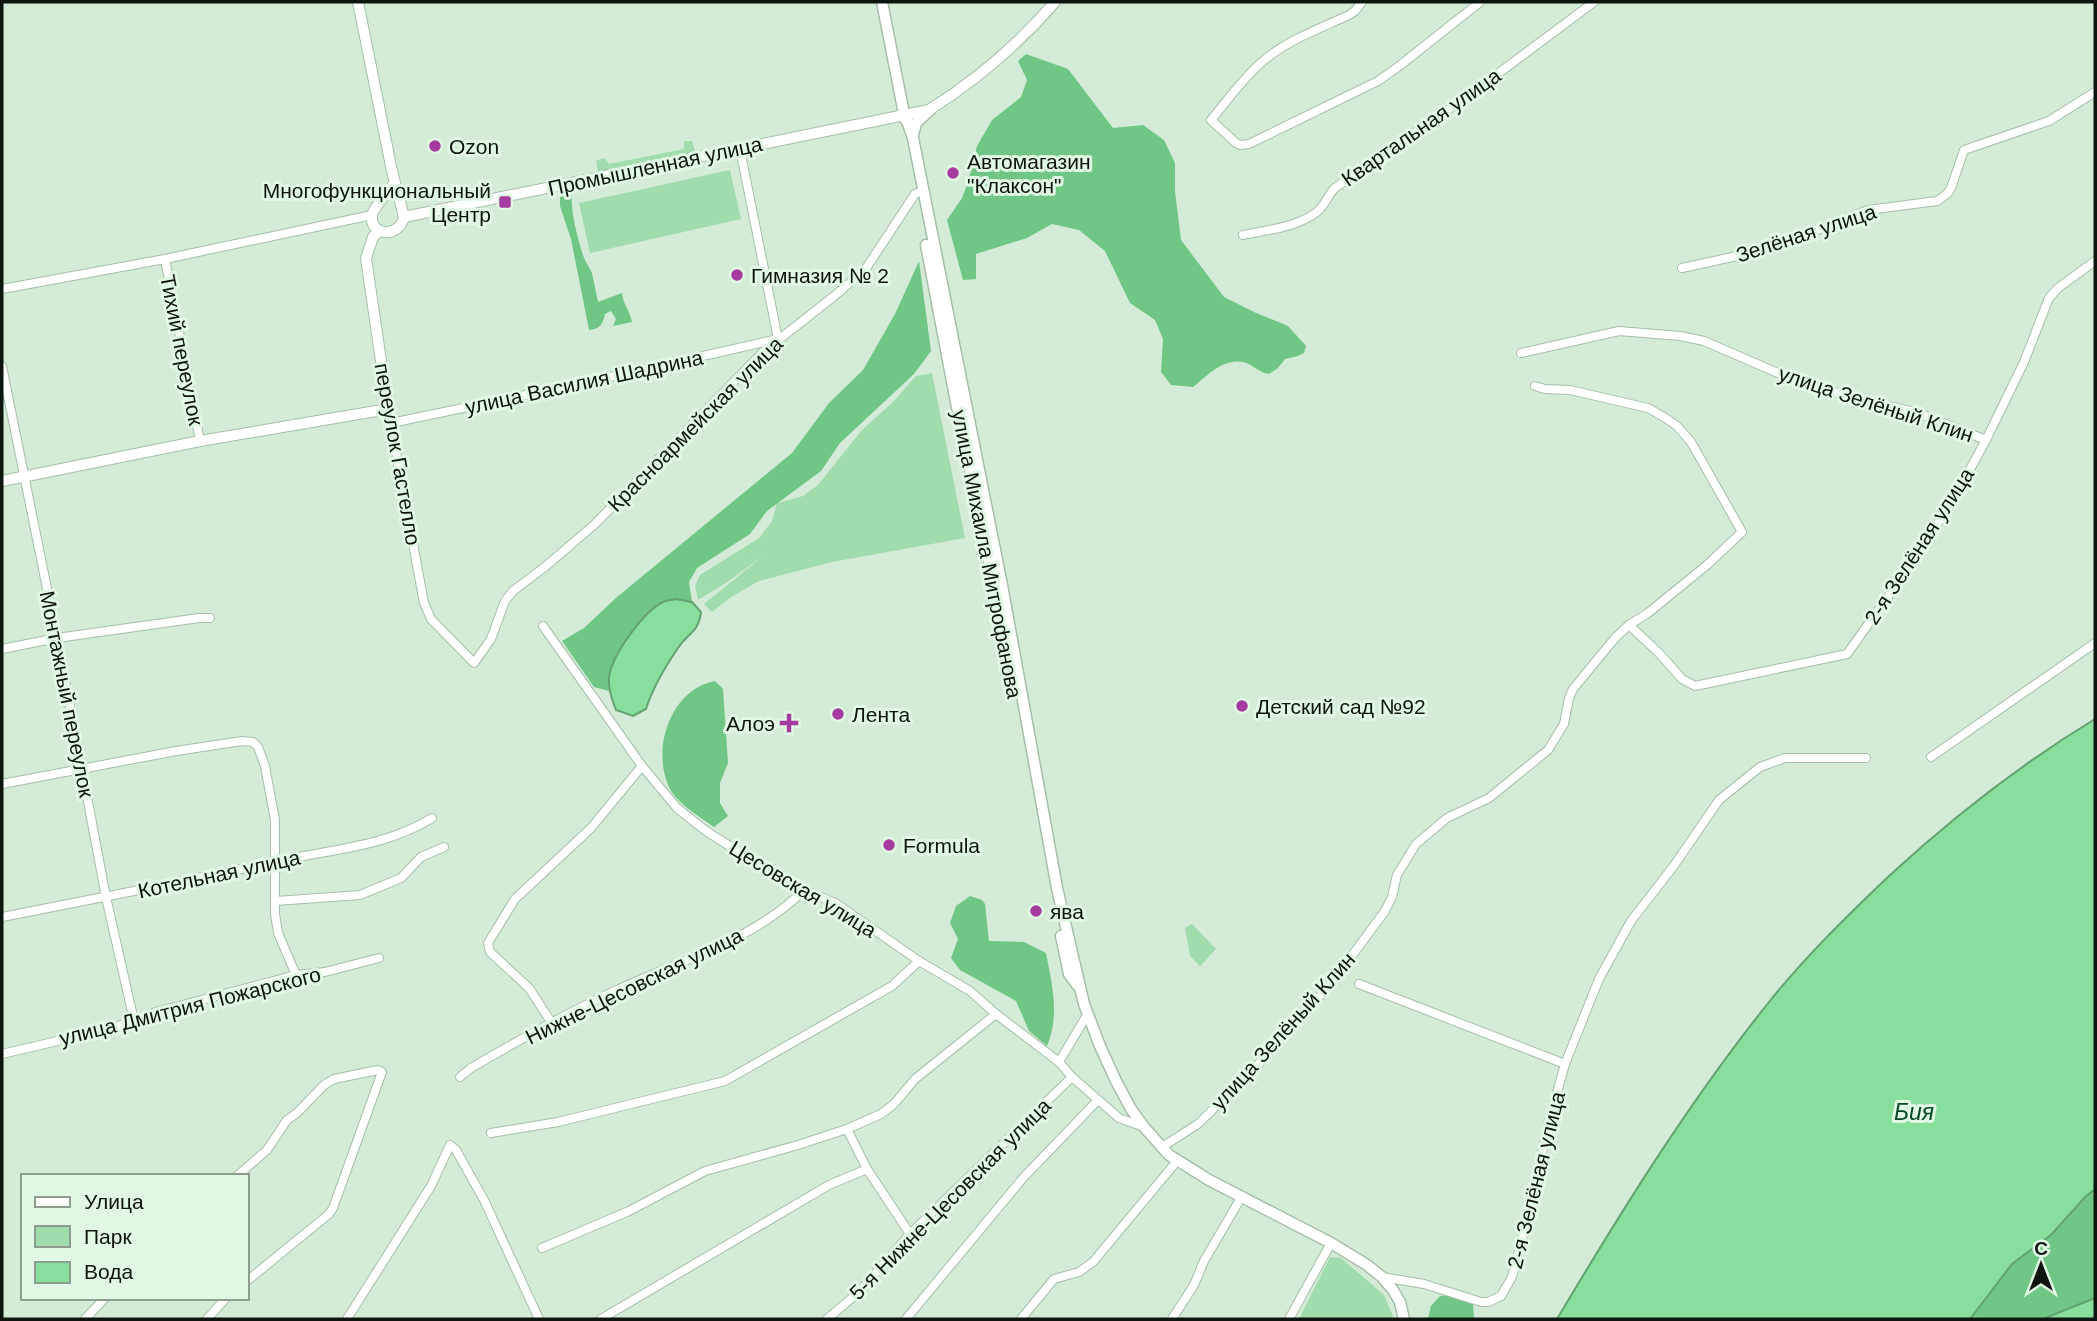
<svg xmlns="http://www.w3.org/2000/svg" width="2097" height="1321" font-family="Arial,sans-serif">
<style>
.green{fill:#a0dcac}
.forest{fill:#70c785}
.water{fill:#88df9b;stroke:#63a271;stroke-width:2}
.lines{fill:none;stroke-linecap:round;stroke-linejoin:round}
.minor-casing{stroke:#a7beab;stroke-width:10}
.tertiary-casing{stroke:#a7beab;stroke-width:12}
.secondary-casing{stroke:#a7beab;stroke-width:13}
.minor{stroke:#fff;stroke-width:8}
.tertiary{stroke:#fff;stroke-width:10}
.secondary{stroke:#fff;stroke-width:10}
.poi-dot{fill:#a43b9e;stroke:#e0f8e4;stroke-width:2.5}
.labels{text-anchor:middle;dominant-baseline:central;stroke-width:6;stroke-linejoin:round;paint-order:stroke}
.street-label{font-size:21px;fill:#0d150e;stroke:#e0f8e4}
.poi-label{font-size:21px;fill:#0d150e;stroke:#e0f8e4;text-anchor:start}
.water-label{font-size:23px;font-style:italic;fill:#064a20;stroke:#e0f8e4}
</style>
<rect width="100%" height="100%" fill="#d3ebd7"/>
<g class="green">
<polygon points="684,141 692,141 695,152 598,172 596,161 604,158 609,164 684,149"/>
<polygon points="730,170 741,219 590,253 579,203"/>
<polygon points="932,373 965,538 832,562 759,581 731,597 712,612 704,604 763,556 726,583 698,600 695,586 700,575 759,538 772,521 777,503 803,496 818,485 862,430 894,401 916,376"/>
<polygon points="1192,924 1216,949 1200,966 1190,956 1185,928"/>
<polygon points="1330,1257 1341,1258 1384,1295 1394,1319 1299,1319"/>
</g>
<g class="forest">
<path d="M1026,54L1068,69L1113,128L1143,125L1164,140L1175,163V191L1181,240L1224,297L1254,312L1288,326L1306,346L1304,353L1298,356L1285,359L1278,368L1269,374C1257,372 1253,364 1243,362C1223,358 1208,375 1193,387L1171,385L1161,372L1163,339L1155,320L1130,303L1105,251L1079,230L1052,224L1027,238L976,254V279L963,280L947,220L962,198L969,179L977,146L992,120L1021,97L1027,80L1018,61Z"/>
<path d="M570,188L573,191C568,205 579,243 584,258C586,263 590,268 592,273C594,283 596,292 598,302L622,293C623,304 630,311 632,322L613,326L616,319L611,311L605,314C603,324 600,329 589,330L571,239L560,206V192Z"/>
<polygon points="919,261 931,351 914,374 840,443 821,471 767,511 750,534 697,568 689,582 692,602 676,599 621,649 610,674 609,691 594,687 562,641 584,628 617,597 792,453 829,403 863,370 895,314"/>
<path d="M715,681L723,689L728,763L720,783V803L728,816L714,827C699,816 677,804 669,787C651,748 671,689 715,681Z"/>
<path d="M970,896L982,900L985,904L989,941L1024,942L1046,953C1052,985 1060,1015 1047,1046L1029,1031L1016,1001L960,970L951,958L958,939L950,923L956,906Z"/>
<polygon points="2095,1189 2095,1298 2044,1319 1970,1319 2012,1264 2052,1234 2085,1197"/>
<polygon points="1459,1295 1473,1304 1474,1319 1428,1319 1431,1306 1440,1296"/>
</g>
<g class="water">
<path d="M676,599L692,602L701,612C698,634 688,632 678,648C665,667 653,687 646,709L633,716L616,710C612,699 608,689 609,677C612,655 644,610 665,601C669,600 673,600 676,599Z"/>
<path d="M2095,719V1189L2085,1197L2052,1234L2012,1264L1970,1319H1557C1622,1210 1689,1102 1769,1002C1805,957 1847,916 1889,876C1953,817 2021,764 2095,719Z"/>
<polygon points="2095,1298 2095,1319 2044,1319 2050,1316"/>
</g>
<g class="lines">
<g class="minor-casing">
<g id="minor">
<path d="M1362,2L1355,11L1349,15C1319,29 1287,40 1262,62C1243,78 1227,101 1211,120L1236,143L1240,145L1249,144L1378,81L1398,67L1480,2"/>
<path d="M1243,235C1267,230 1299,227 1318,211C1325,205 1328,195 1335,188L1472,93L1594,2"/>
<polyline points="165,259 200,441"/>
<polyline points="1682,268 1769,249 1868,210 1937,201 1947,194 1951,188 1964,150 2049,121 2095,92"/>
<polyline points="2,289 165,259 372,215"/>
<polyline points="1521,353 1619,331 1680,336 1704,341 1808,386 1918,413 1986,440"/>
<polyline points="2,366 57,638 106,897 134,1021"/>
<polyline points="388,409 424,603 431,619 474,663 491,639 505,601 513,591 546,566 595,524 763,352 833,297 865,270 915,194 923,191"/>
<polyline points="391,423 593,381 778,339 740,149"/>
<polyline points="1629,625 1659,653 1682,679 1695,686 1847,654 1897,584 1952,502 1986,440 2024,362 2049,298 2058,288 2095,261"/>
<polyline points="543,626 642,766 677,808 706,831 755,862 804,890 837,904 919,961 970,991 996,1014 1059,1062 1072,1077 1119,1118 1144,1127"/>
<polyline points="2,649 57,638 199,618 210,618"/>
<polyline points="1931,757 2095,643"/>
<polyline points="2,784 176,751 242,741 253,742 258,747 265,766 275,820 275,914 278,933 296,975"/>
<polyline points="276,901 360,895 401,878 421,857 444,847"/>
<path d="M2,917C96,899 190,880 284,860C334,849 387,846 432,818"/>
<polyline points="1359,984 1565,1064"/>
<polyline points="551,1022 529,988 490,952 488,943 515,899 591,828 642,766"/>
<polyline points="2,1054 113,1028 156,1012 296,975 325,972 379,958"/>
<polyline points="1059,1062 1087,1015"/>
<path d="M460,1077L471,1068C519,1040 567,1013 617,990C680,960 753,941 804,890"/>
<polyline points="847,1129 867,1169 910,1234"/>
<polyline points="491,1133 558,1122 725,1081 892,986 919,961"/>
<polyline points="1162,1147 1198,1124 1252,1071 1331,984 1385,911 1392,897 1397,875 1416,844 1447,818 1489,798 1548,750 1564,724 1569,698 1573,689 1615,638 1629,625 1648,613 1707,565 1742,532 1691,442 1677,426 1667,419 1648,408 1570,390 1545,389 1535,386"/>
<polyline points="237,1176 267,1150 287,1120 297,1113 324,1085 334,1079 378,1070 382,1072 333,1208 329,1214 247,1281"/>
<polyline points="542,1248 629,1211 705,1171 798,1145 847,1129 881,1114 894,1104 915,1079 996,1014"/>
<polyline points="1382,1277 1424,1284 1481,1302 1488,1302 1501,1296 1512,1277 1531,1205 1549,1121 1565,1064 1599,979 1631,921 1673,867 1719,800 1760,767 1785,758 1866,758"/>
<polyline points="85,1319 105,1298"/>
<polyline points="207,1319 226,1298"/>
<polyline points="347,1319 431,1186 450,1145 456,1150 484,1200 539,1319"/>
<polyline points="601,1319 829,1185 867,1169"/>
<polyline points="827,1319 859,1292 910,1234 1072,1077"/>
<polyline points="906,1319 1023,1178 1098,1100"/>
<polyline points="1021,1319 1054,1279 1079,1272 1093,1262 1177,1161"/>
<polyline points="1172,1319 1194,1285 1204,1261 1242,1196"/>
<polyline points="1289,1319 1331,1243"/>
</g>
</g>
<g class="tertiary-casing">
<g id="tertiary">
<path d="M358,2L392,171L404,217C399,239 369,236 372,215C373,209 390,189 395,183"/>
<path d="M404,217L929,110C978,79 1017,46 1055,2"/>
<polyline points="2,481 200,441 388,409 366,258 373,237 379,231"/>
</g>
</g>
<g class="secondary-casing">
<g id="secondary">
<polyline points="882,2 905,119"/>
<polyline points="905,115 913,138 1002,585 1057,888 1084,1004 1100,1046 1116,1081 1131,1109 1144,1127 1169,1155 1209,1180 1331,1243 1367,1265 1382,1277 1393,1290 1400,1302 1404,1319"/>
<polyline points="913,135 916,123 931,109"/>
<polyline points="926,245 956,402 1000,614"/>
<polyline points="1061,936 1069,974 1078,986"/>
</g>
</g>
<use href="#minor" class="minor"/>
<use href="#tertiary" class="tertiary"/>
<use href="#secondary" class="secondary"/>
</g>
<g class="poi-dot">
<circle cx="435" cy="146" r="7"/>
<circle cx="953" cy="173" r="7"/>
<rect x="498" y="195" width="14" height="14" rx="3.5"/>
<circle cx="737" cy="275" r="7"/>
<circle cx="1242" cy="706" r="7"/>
<circle cx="838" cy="714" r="7"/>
<path d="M785.5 712.5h7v7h7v7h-7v7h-7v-7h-7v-7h7z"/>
<circle cx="889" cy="845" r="7"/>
<circle cx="1036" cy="911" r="7"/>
</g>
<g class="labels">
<g class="street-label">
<text transform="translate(1421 127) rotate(-35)">Квартальная улица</text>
<text transform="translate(655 166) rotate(-12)">Промышленная улица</text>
<text transform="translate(1806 233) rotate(-18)">Зелёная улица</text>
<text transform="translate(182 350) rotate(79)">Тихий переулок</text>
<text transform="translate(584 382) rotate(-12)">улица Василия Шадрина</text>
<text transform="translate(1876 404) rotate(18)">улица Зелёный Клин</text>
<text transform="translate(695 424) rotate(-45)">Красноармейская улица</text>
<text transform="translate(398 454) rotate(80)">переулок Гастелло</text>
<text transform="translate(1919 546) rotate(-57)">2-я Зелёная улица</text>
<text transform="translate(987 554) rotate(79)">улица Михаила Митрофанова</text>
<text transform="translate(67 694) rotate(79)">Монтажный переулок</text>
<text transform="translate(219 874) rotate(-12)">Котельная улица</text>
<text transform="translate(803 889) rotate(31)">Цесовская улица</text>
<text transform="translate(634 986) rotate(-26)">Нижне-Цесовская улица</text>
<text transform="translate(190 1006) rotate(-14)">улица Дмитрия Пожарского</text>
<text transform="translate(1283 1031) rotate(-48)">улица Зелёный Клин</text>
<text transform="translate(1536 1180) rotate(-76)">2-я Зелёная улица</text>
<text transform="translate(950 1199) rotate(-45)">5-я Нижне-Цесовская улица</text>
</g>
<g class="poi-label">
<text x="449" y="146">Ozon</text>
<text x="967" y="161">Автомагазин<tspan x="967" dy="24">"Клаксон"</tspan></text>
<text x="491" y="190" text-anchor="end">Многофункциональный<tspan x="491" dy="24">Центр</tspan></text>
<text x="751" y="275">Гимназия № 2</text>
<text x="1256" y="706">Детский сад №92</text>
<text x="852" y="714">Лента</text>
<text x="775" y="723" text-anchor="end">Алоэ</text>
<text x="903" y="845">Formula</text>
<text x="1050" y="911">ява</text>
</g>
<g class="water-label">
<text x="1914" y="1112">Бия</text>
</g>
</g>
<rect width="2097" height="1321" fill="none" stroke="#0d150e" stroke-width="7"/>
<rect x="21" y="1174" width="228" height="126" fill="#e0f8e4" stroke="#8c9d8e" stroke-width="2"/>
<rect x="35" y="1197" width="35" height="10" fill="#ffffff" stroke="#8c9d8e" stroke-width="2"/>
<text x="84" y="1209" font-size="21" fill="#0d150e">Улица</text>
<rect x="35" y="1226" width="35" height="21" fill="#a0dcac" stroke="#8c9d8e" stroke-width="2"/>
<text x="84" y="1244" font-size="21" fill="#0d150e">Парк</text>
<rect x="35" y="1262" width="35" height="21" fill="#88df9b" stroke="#8c9d8e" stroke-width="2"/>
<text x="84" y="1279" font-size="21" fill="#0d150e">Вода</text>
<g transform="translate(2041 1265)" stroke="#e0f8e4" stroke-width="5" paint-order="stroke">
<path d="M0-5L12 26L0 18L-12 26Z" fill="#0d150e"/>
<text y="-10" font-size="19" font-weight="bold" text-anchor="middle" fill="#0d150e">С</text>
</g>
</svg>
